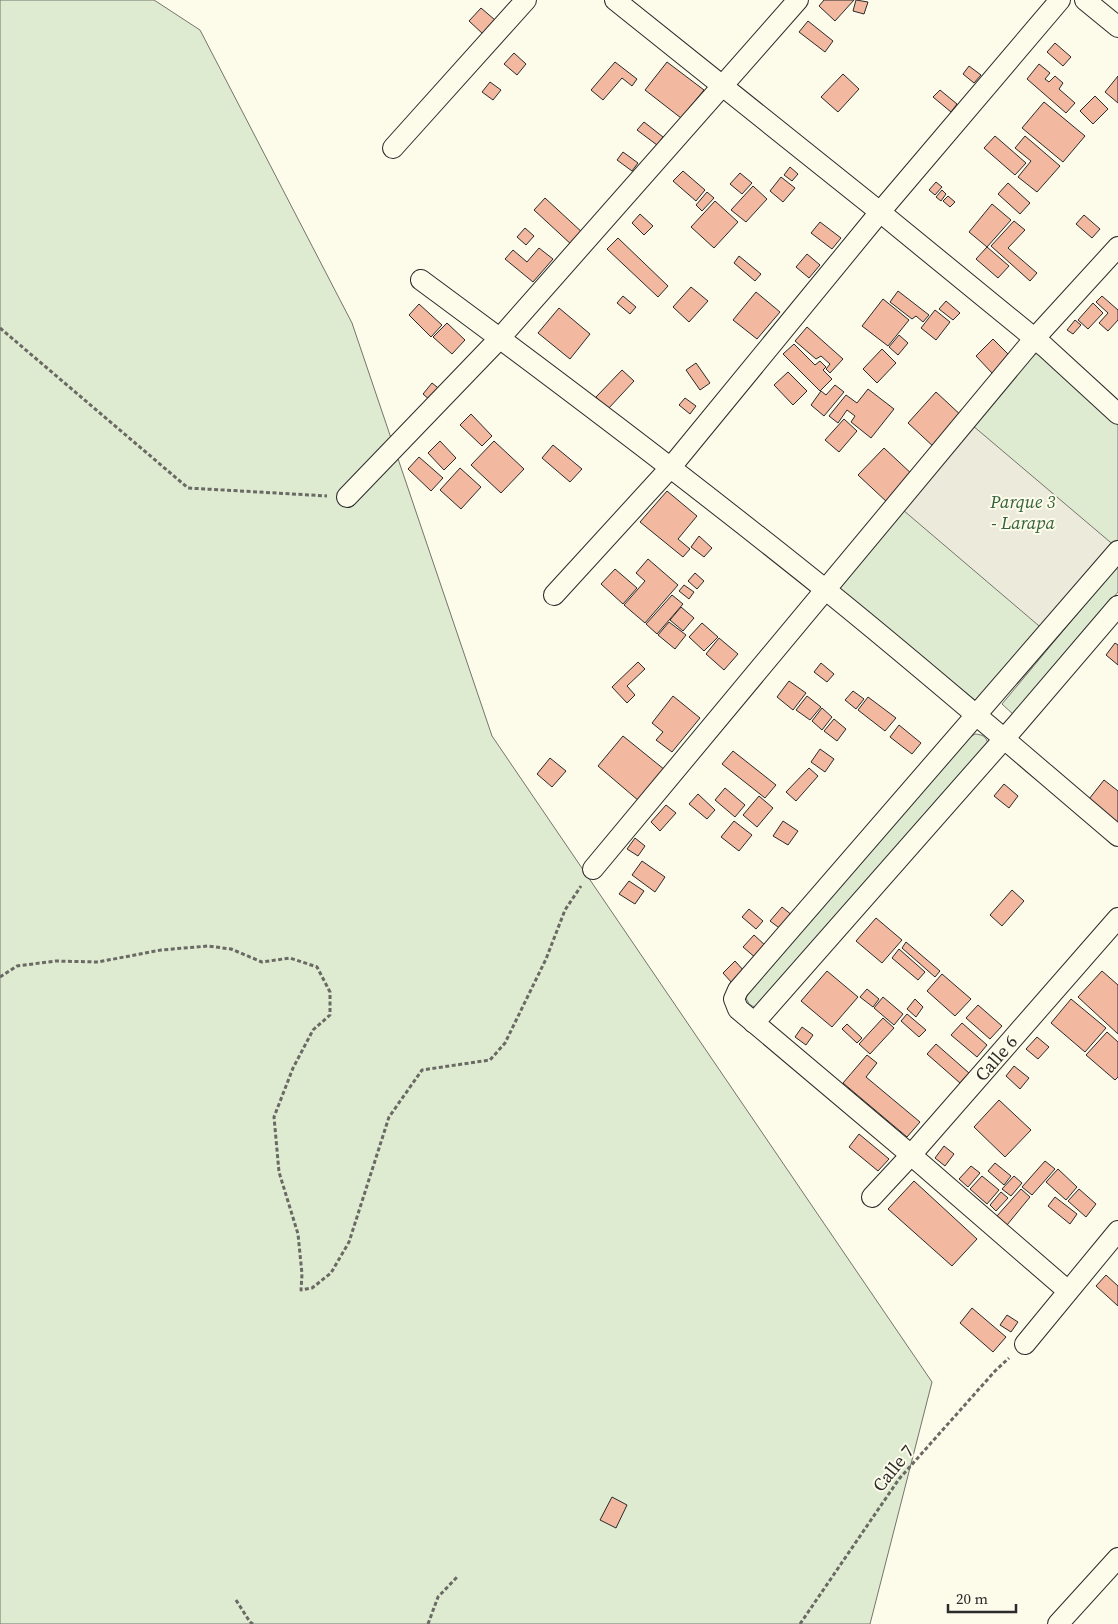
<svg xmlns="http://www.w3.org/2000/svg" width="1118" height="1624" font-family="'Source Serif 4',serif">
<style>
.green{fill:#deebd1;stroke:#74746e}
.parking{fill:#eceadb;stroke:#74746e}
.building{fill:#f2b8a0;stroke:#2b2b2b}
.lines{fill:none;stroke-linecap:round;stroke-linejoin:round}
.minor-casing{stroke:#2b2b2b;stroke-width:22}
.path{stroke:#6a6964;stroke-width:3;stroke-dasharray:4 2.5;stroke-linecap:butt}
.minor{stroke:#fdfbea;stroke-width:20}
.labels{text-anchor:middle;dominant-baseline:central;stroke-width:4;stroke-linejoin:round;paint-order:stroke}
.park-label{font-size:18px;font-style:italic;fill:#34623c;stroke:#fdfbea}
.street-label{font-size:18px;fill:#2b2b2b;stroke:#fdfbea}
</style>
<rect width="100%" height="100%" fill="#fdfbea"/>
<g class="green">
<polygon points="0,0 154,0 200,30 352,323 492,736 932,1382 870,1624 0,1624"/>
<polygon points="1045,347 1041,357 1118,424 1118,544 981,705 837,587 1029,359"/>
<polygon points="1118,565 1118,592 1015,716 1002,704"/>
<path d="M975,734C983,735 986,736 988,744L761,1006L754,1007L749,1004L746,998L750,990L969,738Z"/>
</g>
<polygon class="parking" points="972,425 1116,547 1045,631 903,510"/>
<g class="building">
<polygon points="824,0 854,0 835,21 819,6"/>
<polygon points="856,0 868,2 864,14 853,11"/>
<polygon points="481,8 495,20 483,34 469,21"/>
<polygon points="808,21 833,41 825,52 799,32"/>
<polygon points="1055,43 1071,57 1063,66 1047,52"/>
<polygon points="514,53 526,64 517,75 504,64"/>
<polygon points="615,62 637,79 632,86 622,78 603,100 591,90"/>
<polygon points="667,62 704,90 681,118 645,90"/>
<polygon points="1039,64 1050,73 1045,79 1049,82 1055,76 1063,83 1059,89 1075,103 1066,113 1027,79"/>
<polygon points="969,66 981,75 974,83 963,74"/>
<polygon points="843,74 859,89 838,112 821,97"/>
<polygon points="1118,76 1118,103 1105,92"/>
<polygon points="490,82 501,90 493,100 482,92"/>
<polygon points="940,90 957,104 951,112 933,97"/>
<polygon points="1095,96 1108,109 1093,124 1080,111"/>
<polygon points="1044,102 1085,136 1063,162 1022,128"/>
<polygon points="644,122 663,137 657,145 637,130"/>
<polygon points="995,136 1026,163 1015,175 984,148"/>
<polygon points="1025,136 1060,166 1037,192 1018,177 1031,161 1015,148"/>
<polygon points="623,152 638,163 632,171 617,160"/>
<polygon points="790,167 798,174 792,181 784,175"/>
<polygon points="683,171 705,190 696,201 673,181"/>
<polygon points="740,173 752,183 742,194 730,184"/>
<polygon points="781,177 795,188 783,202 770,191"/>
<polygon points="936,182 942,187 935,195 929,190"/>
<polygon points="1008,183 1030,203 1020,214 998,194"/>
<polygon points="753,186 767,199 746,222 731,210"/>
<polygon points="942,190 946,194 941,201 936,197"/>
<polygon points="707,192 714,198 702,211 696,205"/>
<polygon points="948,196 955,202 950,207 943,201"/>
<polygon points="545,198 584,234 573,246 534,210"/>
<polygon points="715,201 738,222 714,248 691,227"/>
<polygon points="992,204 1011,220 987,247 969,232"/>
<polygon points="640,214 653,226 644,235 632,223"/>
<polygon points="1084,215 1100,229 1092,238 1076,224"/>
<polygon points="1014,221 1025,230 1008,248 1037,273 1030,281 991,246"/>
<polygon points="820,222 841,238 832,249 811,233"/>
<polygon points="525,228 534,236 526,245 517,237"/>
<polygon points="618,238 668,286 658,297 607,249"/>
<polygon points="987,247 1009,266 998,278 976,259"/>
<polygon points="539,248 553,259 533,282 505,259 513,250 527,262"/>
<polygon points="807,254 820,265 809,278 796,267"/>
<polygon points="739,256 761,274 755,281 734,263"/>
<polygon points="691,287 708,301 689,322 673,307"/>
<polygon points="898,291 929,315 923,322 916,316 912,319 890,302"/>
<polygon points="756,292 780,312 757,339 733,320"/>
<polygon points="623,296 636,307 630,314 617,303"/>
<polygon points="1102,296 1118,310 1118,320 1108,331 1099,323 1108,313 1096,302"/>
<polygon points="883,299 909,320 888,346 862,326"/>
<polygon points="946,301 960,313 953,320 939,309"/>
<polygon points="1093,303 1103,313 1088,329 1078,320"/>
<polygon points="419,304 442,325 431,337 409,315"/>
<polygon points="559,308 590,334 570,359 538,333"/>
<polygon points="935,310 950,322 936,340 921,328"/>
<polygon points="1075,320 1081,325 1073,334 1067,330"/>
<polygon points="447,323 465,340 452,354 433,337"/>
<polygon points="807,327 843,359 830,373 826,369 830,364 821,356 816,359 795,341"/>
<polygon points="899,335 908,343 898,355 889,347"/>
<polygon points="993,339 1010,356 992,373 976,356"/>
<polygon points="794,344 815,365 820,361 826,367 823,370 832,379 820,391 783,354"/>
<polygon points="882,349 896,363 877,383 863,369"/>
<polygon points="696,363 710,383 700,390 686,370"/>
<polygon points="622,370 634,381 608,409 596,397"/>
<polygon points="788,372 807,391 793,405 774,385"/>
<polygon points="432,383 442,391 432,402 423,394"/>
<polygon points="835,385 844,392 824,416 811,405 821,391 826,395"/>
<polygon points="868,389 894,409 871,438 851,422 855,416 847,410 838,423 829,416 846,395 857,403"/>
<polygon points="936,392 964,418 935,448 908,423"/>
<polygon points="685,398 696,406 690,414 679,405"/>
<polygon points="471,414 492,436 482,446 460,425"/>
<polygon points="844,419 857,431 839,452 825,440"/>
<polygon points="440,441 456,458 444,470 428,453"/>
<polygon points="494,441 524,469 501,493 471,465"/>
<polygon points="553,445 582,469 570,482 542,458"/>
<polygon points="884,448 914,476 888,503 858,475"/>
<polygon points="419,457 443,478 431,491 408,469"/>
<polygon points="460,468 481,487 461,509 440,490"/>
<polygon points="667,491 697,516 678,539 690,549 683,557 640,522"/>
<polygon points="699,536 712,548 704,557 691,547"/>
<polygon points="648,559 678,585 645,623 624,605 645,581 636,573"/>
<polygon points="615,569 637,588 623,604 601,584"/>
<polygon points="695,573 704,581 697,589 688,581"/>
<polygon points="684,585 694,592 689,599 679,591"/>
<polygon points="672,595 683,604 657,634 646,624"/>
<polygon points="681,607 694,618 683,631 670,620"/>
<polygon points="669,622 686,635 675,649 658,635"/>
<polygon points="702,623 718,637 704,651 689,637"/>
<polygon points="719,638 738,654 724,670 706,654"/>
<polygon points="1115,643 1118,645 1118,665 1106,655"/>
<polygon points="638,662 645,669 627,686 635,695 627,703 612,687"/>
<polygon points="821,663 834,674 827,682 814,672"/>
<polygon points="789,681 806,693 793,710 777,697"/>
<polygon points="853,691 864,699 856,709 845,700"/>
<polygon points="673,696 700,718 672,752 656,740 663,732 652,723"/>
<polygon points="807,696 821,707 810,720 796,710"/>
<polygon points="868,697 896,718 885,731 858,710"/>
<polygon points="822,708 832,717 822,730 812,721"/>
<polygon points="834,719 846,729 837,741 824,731"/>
<polygon points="899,725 921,743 912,754 890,737"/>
<polygon points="623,736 665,770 639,801 598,766"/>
<polygon points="820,749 834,759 825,772 811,762"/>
<polygon points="733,751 776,785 765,798 722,764"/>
<polygon points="550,758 566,771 552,787 537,774"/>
<polygon points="809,768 818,776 796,801 786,792"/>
<polygon points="1104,780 1118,791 1118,838 1078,813"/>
<polygon points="1004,784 1018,796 1009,808 994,796"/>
<polygon points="725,788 745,805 735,817 715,800"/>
<polygon points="698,794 715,810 707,819 689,804"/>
<polygon points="759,796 773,808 757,827 743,815"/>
<polygon points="666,805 676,813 660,831 651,822"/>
<polygon points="734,821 752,835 739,851 721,837"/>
<polygon points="783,821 798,831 788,845 773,836"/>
<polygon points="635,838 645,846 638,856 627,849"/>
<polygon points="642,861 665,877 655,892 632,875"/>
<polygon points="629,881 644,891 635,904 619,894"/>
<polygon points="1012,890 1024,901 1002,926 990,915"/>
<polygon points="782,907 793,916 782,930 770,921"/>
<polygon points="749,909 763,921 756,929 742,917"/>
<polygon points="876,918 902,940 882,963 856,941"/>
<polygon points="754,935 767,947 757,959 743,947"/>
<polygon points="906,942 940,971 935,977 902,948"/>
<polygon points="899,949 925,972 918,980 892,958"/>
<polygon points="735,961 745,972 732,983 723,973"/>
<polygon points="827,971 858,997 832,1027 801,1001"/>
<polygon points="1102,971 1118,985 1118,1034 1078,997"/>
<polygon points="942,974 971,999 955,1016 927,991"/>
<polygon points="867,989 879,999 873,1007 860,997"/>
<polygon points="883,997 903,1014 894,1025 874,1008"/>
<polygon points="915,999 923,1007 916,1017 907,1009"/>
<polygon points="1071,999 1106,1028 1085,1052 1051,1023"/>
<polygon points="978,1005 1002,1026 990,1039 966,1018"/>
<polygon points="907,1014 926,1030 919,1037 901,1021"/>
<polygon points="883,1018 894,1028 870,1054 859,1044"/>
<polygon points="962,1023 987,1045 977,1057 951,1035"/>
<polygon points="847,1024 862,1038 857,1043 842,1029"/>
<polygon points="802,1027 813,1035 806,1045 795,1037"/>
<polygon points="1107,1032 1118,1042 1118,1077 1115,1080 1086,1055"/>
<polygon points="1037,1037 1049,1047 1038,1059 1026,1049"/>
<polygon points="936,1044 969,1073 960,1083 927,1054"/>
<polygon points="867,1055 877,1063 866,1077 920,1122 907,1137 843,1083"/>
<polygon points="1014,1066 1029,1078 1020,1089 1006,1076"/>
<polygon points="999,1100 1031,1130 1005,1157 974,1127"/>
<polygon points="859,1134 889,1159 878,1171 849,1147"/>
<polygon points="944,1146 954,1154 945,1166 935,1158"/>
<polygon points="1045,1161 1055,1169 1032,1195 1022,1187"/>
<polygon points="995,1163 1011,1176 1004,1185 988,1171"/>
<polygon points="971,1166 980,1173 968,1187 959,1179"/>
<polygon points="1058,1169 1077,1187 1066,1200 1046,1182"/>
<polygon points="982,1176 999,1190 987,1204 970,1189"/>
<polygon points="1014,1176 1022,1183 1011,1196 1002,1189"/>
<polygon points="914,1181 977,1239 952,1266 888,1209"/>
<polygon points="1021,1189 1030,1197 1007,1225 997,1216"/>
<polygon points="1079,1189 1096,1204 1086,1217 1068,1201"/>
<polygon points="1001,1192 1008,1198 996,1211 990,1205"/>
<polygon points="1055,1197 1077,1214 1070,1224 1048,1206"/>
<polygon points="1106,1275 1118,1286 1118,1306 1096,1286"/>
<polygon points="972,1308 1006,1337 993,1352 960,1323"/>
<polygon points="1007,1315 1018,1322 1011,1332 1000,1325"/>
<polygon points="612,1497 627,1505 616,1528 600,1520"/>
</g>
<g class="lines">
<g class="minor-casing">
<g id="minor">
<polyline points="615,0 880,212 1045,347 1118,414"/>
<polyline points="1085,0 1118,27"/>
<polyline points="393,148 526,0"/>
<path d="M421,280C562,384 701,489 837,599C932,676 1025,757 1118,836"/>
<polyline points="347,497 500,338 798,0"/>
<polyline points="554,595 671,467 880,212 1060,0"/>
<polyline points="593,869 1034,339 1118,247"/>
<polyline points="754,1023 1018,723 1118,606"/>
<polyline points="872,1197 911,1155 1118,918"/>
<polyline points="1068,1291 911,1155 738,1009 734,999 738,990 1118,551"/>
<polyline points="1025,1344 1118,1231"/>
<polyline points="1058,1624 1118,1558"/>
</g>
</g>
<g class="path">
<polyline points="0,328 188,488 327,496"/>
<polyline points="0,977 17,966 56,961 98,962 161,950 208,946 231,949 262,962 290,958 317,967 330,992 330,1015 313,1030 293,1068 274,1117 279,1172 298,1234 302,1274 301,1290 312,1288 331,1273 349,1242 389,1117 422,1070 490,1060 505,1043 546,959 565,910 581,886"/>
<polyline points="236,1600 250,1622 253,1624"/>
<polyline points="428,1624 438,1597 458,1576"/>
<polyline points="800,1624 899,1479 995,1371 1009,1358"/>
</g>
<use href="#minor" class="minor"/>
</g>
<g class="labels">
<g class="park-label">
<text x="1023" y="501">Parque 3<tspan x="1023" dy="21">- Larapa</tspan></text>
</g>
<g class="street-label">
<text transform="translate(996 1058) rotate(-49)">Calle 6</text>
<text transform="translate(893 1468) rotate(-51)">Calle 7</text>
</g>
</g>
<path d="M948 1604v8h68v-8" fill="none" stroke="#2b2b2b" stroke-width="2.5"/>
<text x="956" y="1604" font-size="15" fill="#2b2b2b" stroke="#fdfbea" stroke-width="4" paint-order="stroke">20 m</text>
</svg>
